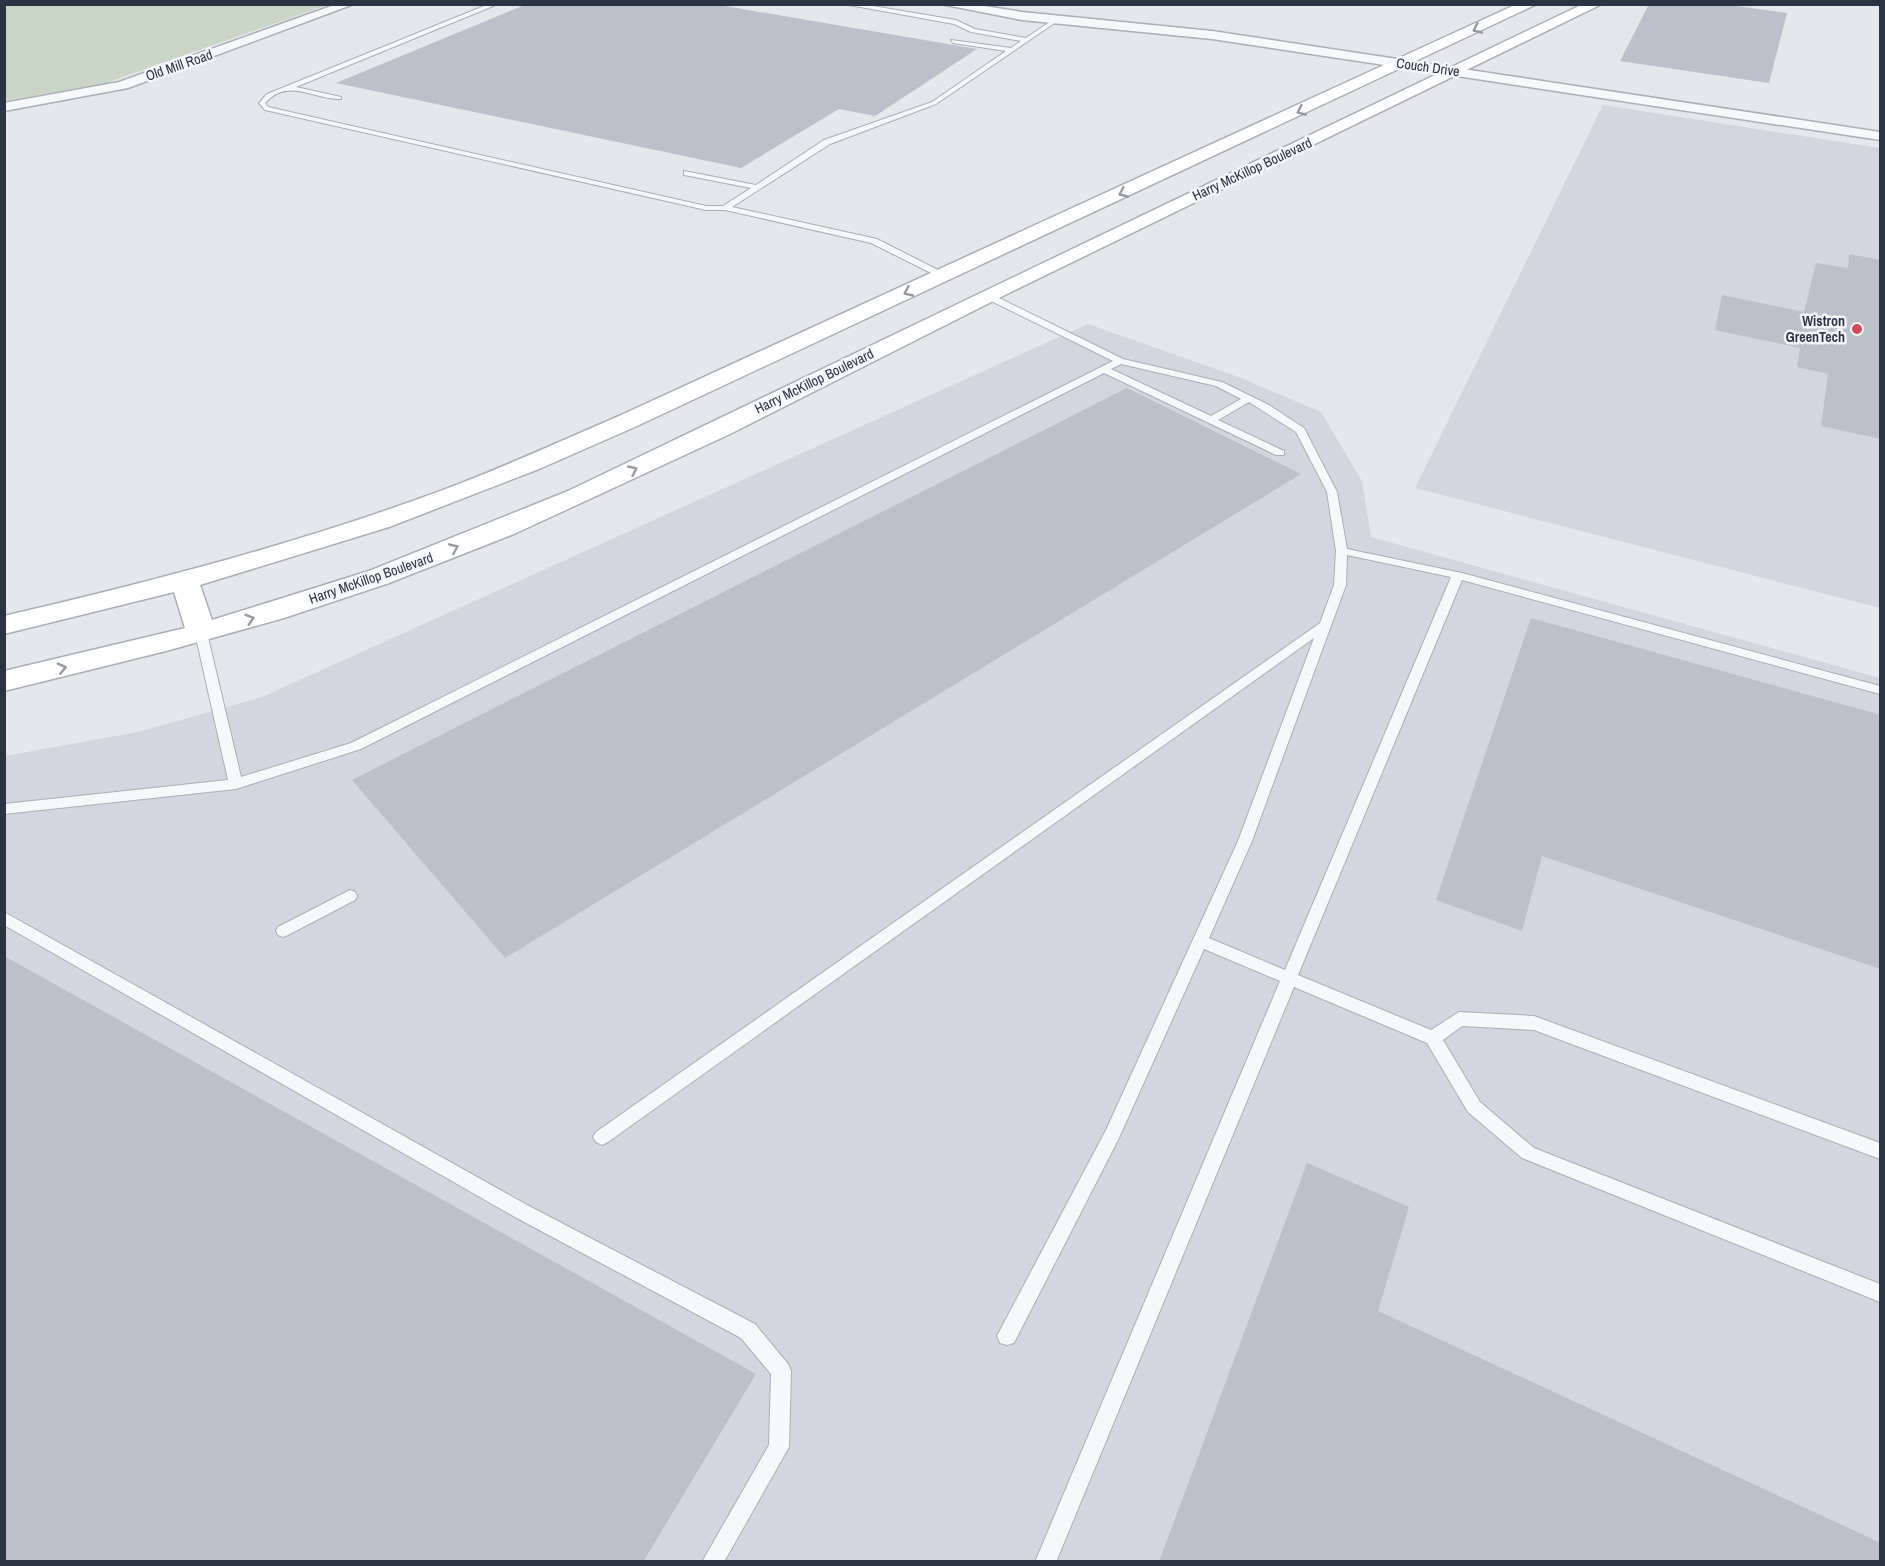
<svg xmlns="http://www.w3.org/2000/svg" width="1885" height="1566" font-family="'Archivo Narrow',sans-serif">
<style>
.built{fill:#d2d6de}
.green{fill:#c9d6c5}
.building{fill:#bbc0ca}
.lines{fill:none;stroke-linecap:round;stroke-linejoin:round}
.service-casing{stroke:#a9aeb7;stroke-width:2}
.minor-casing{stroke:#a9aeb7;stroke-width:3}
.secondary-casing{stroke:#a9aeb7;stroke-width:3}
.service{fill:#f7f8fa;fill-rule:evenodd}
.minor{fill:#f7f8fa;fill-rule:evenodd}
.secondary{fill:#fff;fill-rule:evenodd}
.oneway{stroke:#959aa2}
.poi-dot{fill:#d1495b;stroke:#f4f6f9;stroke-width:2}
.labels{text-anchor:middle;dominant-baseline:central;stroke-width:5;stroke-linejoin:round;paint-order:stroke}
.far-street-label{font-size:14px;fill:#2b3445;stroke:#f4f6f9}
.far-poi-label{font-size:14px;font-weight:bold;fill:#2b3445;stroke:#f4f6f9;text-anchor:end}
</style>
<rect width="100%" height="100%" fill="#e4e7ec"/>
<g class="built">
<polygon points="1603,105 1880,148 1880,608 1415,488"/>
<polygon points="1088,324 1241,378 1321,412 1362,481 1371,537 1880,678 1880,1561 5,1562 5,756 138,732 262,697"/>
</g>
<polygon class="green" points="4,5 5,4 327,5 106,83 5,101"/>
<g class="building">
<polygon points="527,4 713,4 977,49 875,116 839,109 741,168 336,83"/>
<polygon points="1649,4 1722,4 1787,13 1769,83 1620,61"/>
<polygon points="1849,254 1881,260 1881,439 1821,426 1828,374 1797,367 1800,348 1715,330 1722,295 1804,312 1816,263 1848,268"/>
<polygon points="1127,388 1301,474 505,958 352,780"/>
<polygon points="1531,618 1881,715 1881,969 1542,856 1522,931 1436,900"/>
<polygon points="4,956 756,1374 643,1562 4,1562"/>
<polygon points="1307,1163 1409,1207 1378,1311 1881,1543 1881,1562 1159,1562"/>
</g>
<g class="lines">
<g class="service-casing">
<g id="service">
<path d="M489,4H498L296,87L341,97V99C314,100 288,77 265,103L268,107L706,206H723L751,188L684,175V171L756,185L824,140L932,102L1006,51L953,43L951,40L1011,48L1021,41L971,32L954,24L844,4H861L956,20L975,29L1026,38L1054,19L1059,20L936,104L830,144L732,207L877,239L946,274L947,276L943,279L871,243L725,210H706L265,110L259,103L267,94Z"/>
<path d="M985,294H991L1123,359L1222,382L1269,405L1304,428L1337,492L1347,549L1462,573L1880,686V694L1462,580L1298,975L1431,1030L1459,1012L1534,1016L1880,1143V1159L1534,1030L1462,1026L1443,1040L1480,1102L1534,1148L1880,1284V1302L1522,1158L1468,1112L1427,1043L1294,987L1056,1562H1035L1280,981L1204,949L1118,1140L1014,1343L1007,1345L1000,1343L997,1336L1106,1130L1238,841L1314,638L608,1142L602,1145L596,1142L593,1137L596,1132L1320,623L1334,585L1336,551L1327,492L1296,432L1249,402L1218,420L1284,451V455H1276L1104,373L361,749L236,789L4,814V804L228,780L195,633L197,630H205L207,633L241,777L351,743L1113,361L985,298ZM1121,364L1216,386L1241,399L1211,416L1111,369ZM1347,555L1451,577L1285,970L1209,938L1252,841L1346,585Z"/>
<polygon points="350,890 355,892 357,896 355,900 288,935 283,937 278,935 276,931 278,927"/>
<polygon points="4,912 527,1205 755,1324 788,1364 791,1371 789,1447 724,1562 702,1562 769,1445 771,1374 741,1338 515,1217 4,925"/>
</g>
</g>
<g class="minor-casing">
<g id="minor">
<polygon points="337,4 354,4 128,88 4,111 4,103 119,82"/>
<polygon points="941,4 971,4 1022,12 1212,31 1880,132 1880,140 1212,39 1022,20"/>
</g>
</g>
<g class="secondary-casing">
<path id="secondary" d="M1517,4H1537L637,426L539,469L389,527L200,585L212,620L369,571L568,491L1583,4H1602L1013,291L730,434L514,534L389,583L284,618L166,651L4,691V671L185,628L174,592L4,634V616C146,583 285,547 421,498C489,474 554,444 619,416Z"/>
</g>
<use href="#service" class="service"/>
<use href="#minor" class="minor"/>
<use href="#secondary" class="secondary"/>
</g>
<defs><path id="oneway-chevron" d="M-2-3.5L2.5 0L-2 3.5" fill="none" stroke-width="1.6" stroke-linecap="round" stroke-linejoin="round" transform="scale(1.5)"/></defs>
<g class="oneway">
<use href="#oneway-chevron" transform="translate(1477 29) rotate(155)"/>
<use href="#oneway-chevron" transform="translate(1301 111) rotate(155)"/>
<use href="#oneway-chevron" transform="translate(1123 193) rotate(155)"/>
<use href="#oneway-chevron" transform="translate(908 292) rotate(155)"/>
<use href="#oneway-chevron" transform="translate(633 470) rotate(-25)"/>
<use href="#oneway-chevron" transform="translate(454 548) rotate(-23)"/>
<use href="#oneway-chevron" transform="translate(250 619) rotate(-17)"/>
<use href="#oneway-chevron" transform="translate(62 668) rotate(-13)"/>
</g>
<circle class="poi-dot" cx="1857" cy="329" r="6"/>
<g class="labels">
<g class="far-street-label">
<text transform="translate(179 65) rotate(-19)">Old Mill Road</text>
<text transform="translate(1428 67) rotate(8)">Couch Drive</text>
<text transform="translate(1252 169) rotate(-25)">Harry McKillop Boulevard</text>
<text transform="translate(814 381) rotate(-26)">Harry McKillop Boulevard</text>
<text transform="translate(371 578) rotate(-19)">Harry McKillop Boulevard</text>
</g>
<g class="far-poi-label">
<text x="1845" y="321">Wistron<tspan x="1845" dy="16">GreenTech</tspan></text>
</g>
</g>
<rect width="1885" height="1566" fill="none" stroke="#2b3445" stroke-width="12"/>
</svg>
